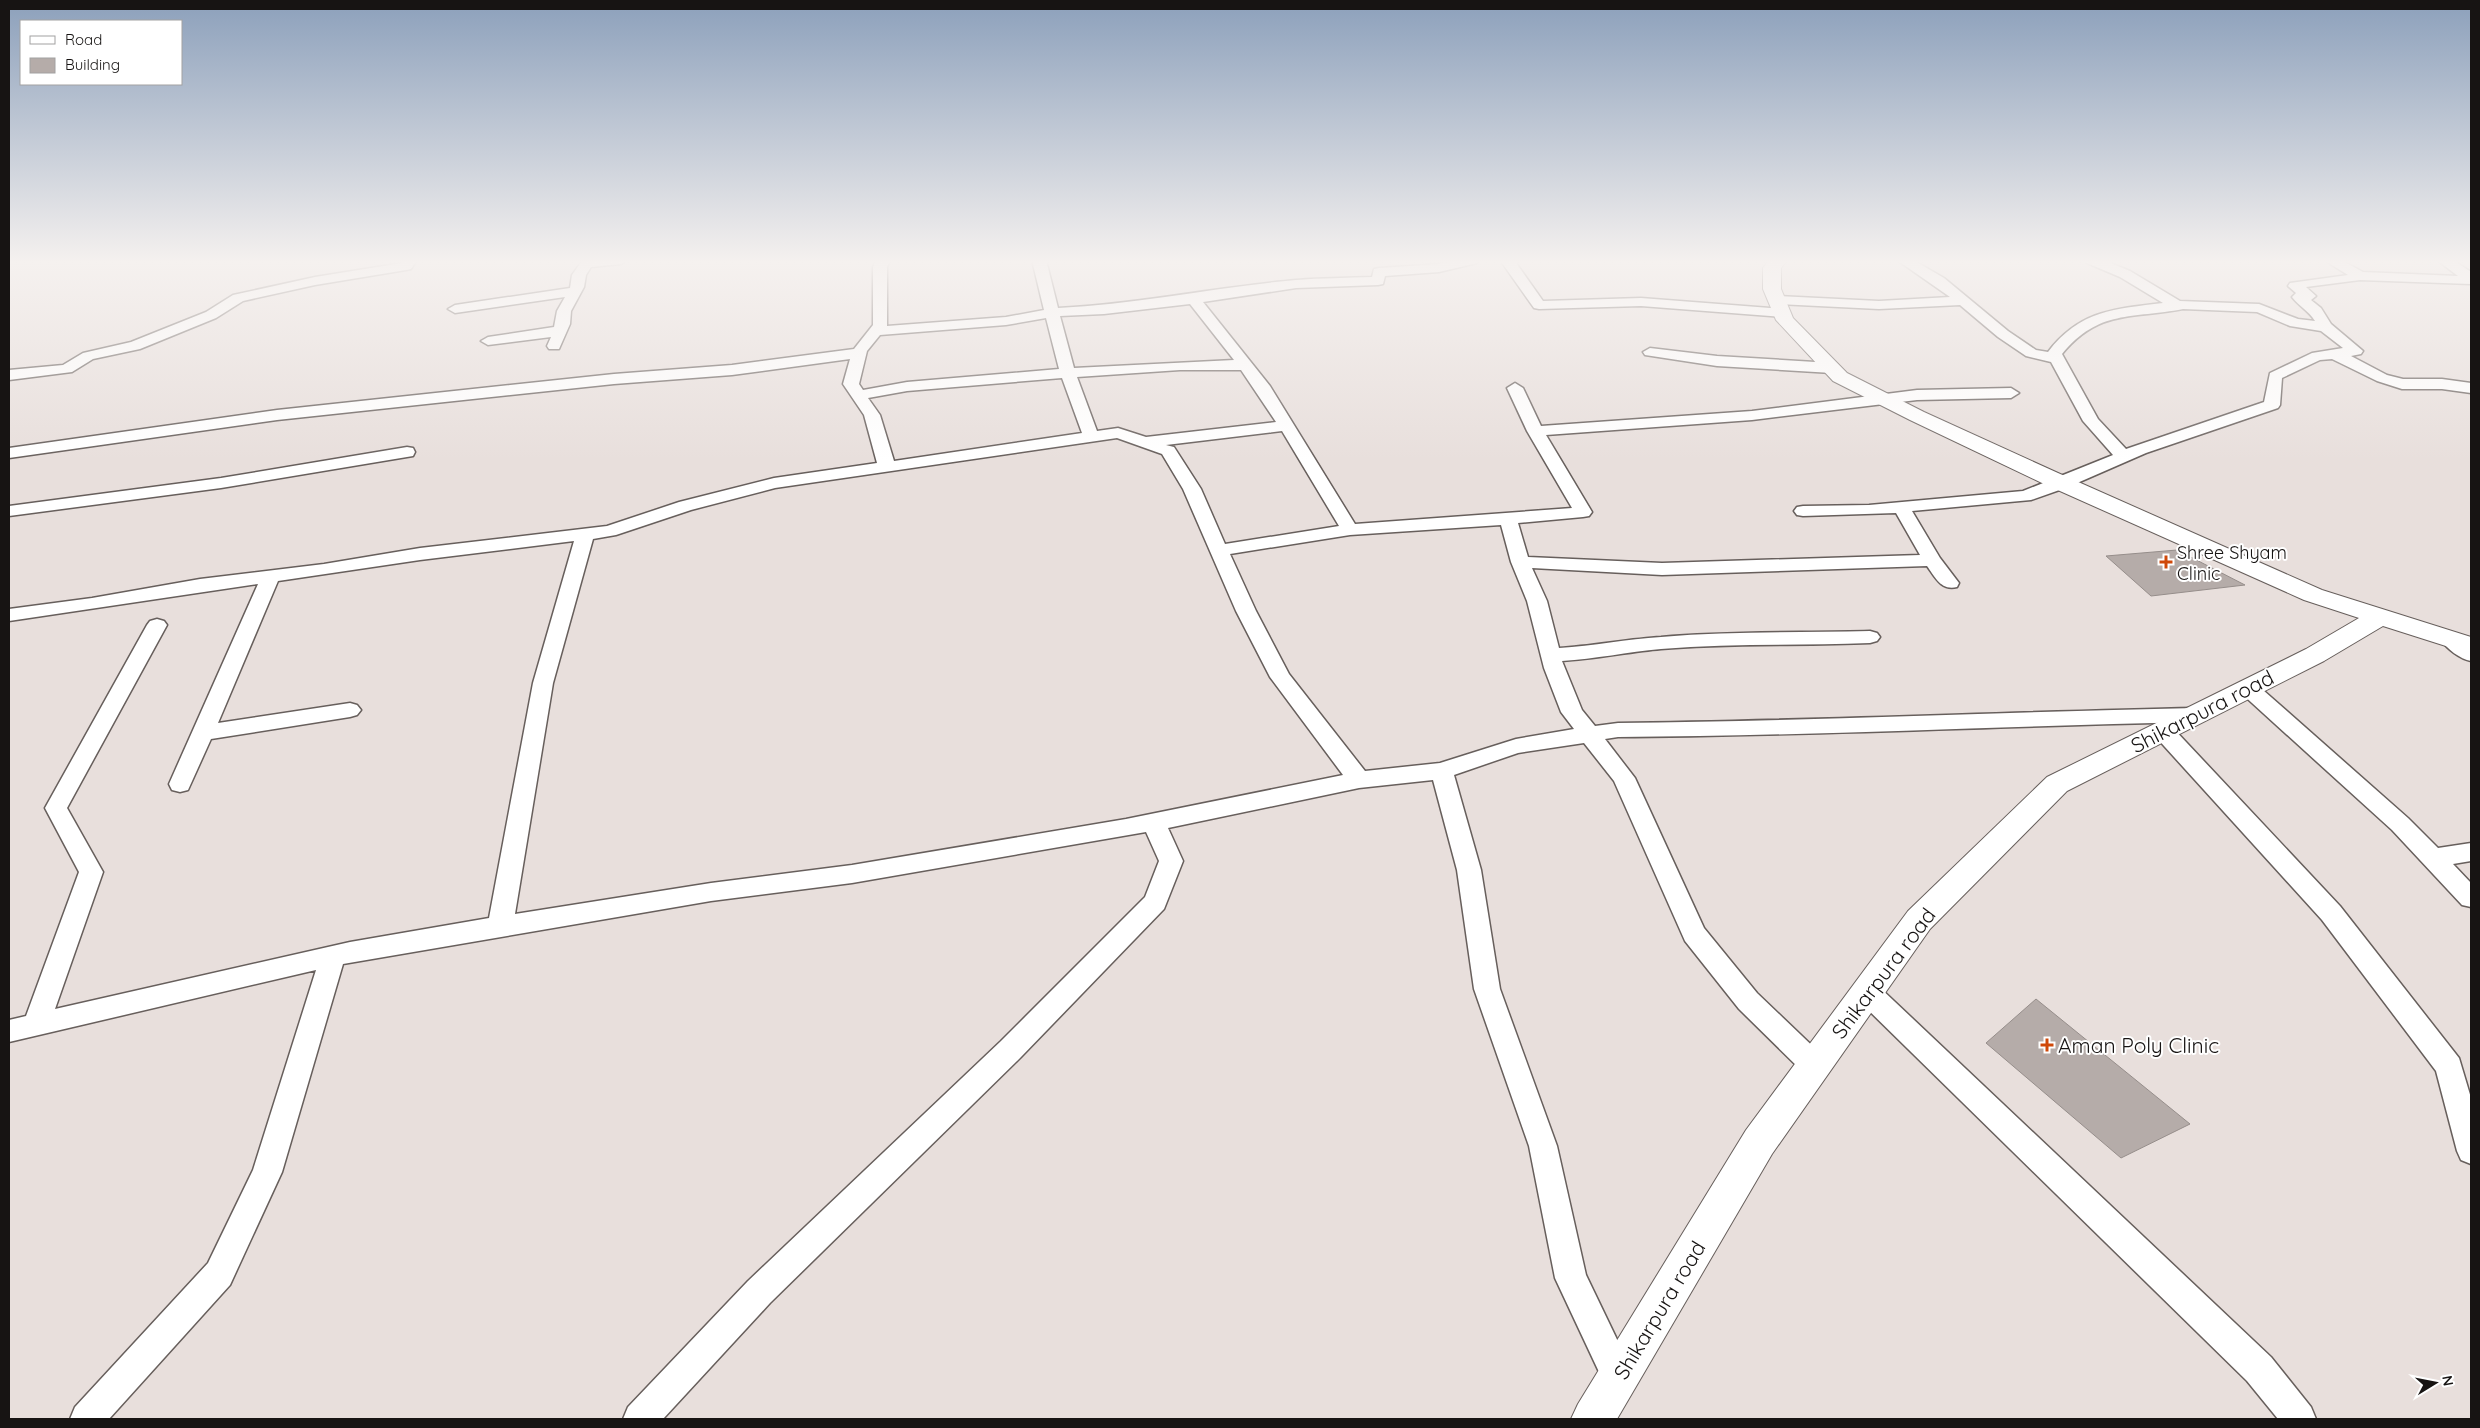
<svg xmlns="http://www.w3.org/2000/svg" width="2480" height="1428" font-family="Quicksand,sans-serif">
<style>
.building{fill:#b5aca9;stroke:#968e8b}
.lines{fill:none;stroke-linecap:round;stroke-linejoin:round}
.street-casing{stroke:#675f5c;stroke-width:3}
.secondary-casing{stroke:#675f5c;stroke-width:2}
.street{fill:#fff;fill-rule:evenodd}
.secondary{fill:#fff;fill-rule:evenodd}
.poi-dot{fill:#cf490a;stroke:#fff;stroke-width:2}
.labels{text-anchor:middle;dominant-baseline:central;stroke-width:4;stroke-linejoin:round;paint-order:stroke}
.poi-label{font-size:18px;fill:#171413;stroke:#fff;text-anchor:start}
.near-street-label{font-size:21px;fill:#171413;stroke:#fff}
.near-poi-label{font-size:21px;fill:#171413;stroke:#fff;text-anchor:start}
</style>
<rect width="100%" height="100%" fill="#e8dfdc"/>
<g class="building">
<polygon points="2177,550 2245,585 2151,596 2106,556"/>
<polygon points="2036,999 2190,1124 2121,1158 1986,1043"/>
</g>
<g class="lines">
<g class="street-casing">
<g id="street">
<polygon points="403,260 417,260 411,269 406,270 315,285 243,301 216,318 140,349 93,359 72,372 9,380 9,370 63,365 83,353 131,342 206,312 233,295 315,277 402,263"/>
<polygon points="588,260 628,260 621,264 591,267 586,275 584,287 571,311 570,324 559,349 549,349 547,346 551,337 488,345 481,341 488,337 554,327 557,311 565,297 455,313 448,309 455,305 570,288 572,275 582,261"/>
<path d="M876,260H890L887,267V326L1006,317L1044,310L1032,260H1046L1058,308C1138,304 1216,287 1296,280C1321,278 1346,278 1372,277L1374,269L1379,268L1439,264L1456,260H1479L1477,263L1439,272L1385,276L1383,284L1378,285L1296,288L1203,302L1270,386L1355,524L1572,508L1527,431L1507,388L1515,383L1523,388L1541,426L1752,411L1917,390L2011,388L2019,393L2011,398L1917,400L1752,420L1546,435L1592,512L1589,516L1583,517L1518,523L1528,557L1662,563L1920,555L1896,513L1803,516L1797,515L1794,511L1797,507L1803,506L1869,505L2023,491L2113,455L2083,421L2051,362L2026,356L1998,337L1960,305L1879,309L1777,304L1770,300L1777,296L1879,301L1950,297L1897,260H1913L1944,278L2008,331L2036,350L2048,352C2080,310 2115,309 2163,303L2120,277L2087,263L2085,260H2103L2130,271L2180,301L2259,304L2298,319L2315,321C2309,311 2299,306 2292,297L2296,293L2288,286L2290,283L2348,275L2324,260H2341L2363,272L2458,276L2437,260H2453L2471,272V284L2360,280L2306,287L2316,296L2311,300L2321,308L2331,324L2363,351L2361,354L2351,356L2387,375L2403,379H2442L2471,383V393L2442,389H2402L2377,381L2332,359L2320,360L2282,378L2280,405L2278,408L2146,453L2068,487L2031,500L1912,511L1940,558L1959,583L1957,587C1941,591 1935,577 1927,566L1662,575L1532,568L1547,601L1559,648C1593,646 1627,639 1661,637C1730,631 1800,633 1870,631L1877,633L1880,637L1877,641L1870,643C1800,646 1730,643 1661,649C1628,652 1595,659 1562,661L1582,710L1595,726L1618,723C1810,721 2003,712 2195,708L2203,710L2206,715L2203,720L2195,722C2003,726 1810,736 1618,737L1605,739L1635,778L1704,928L1757,993L1824,1057L1828,1065L1824,1073L1814,1077L1804,1073L1739,1009L1685,941L1614,781L1584,743L1518,753L1454,775L1481,870L1500,989L1557,1146L1586,1275L1635,1377L1631,1389L1619,1393L1607,1389L1555,1278L1529,1146L1474,989L1457,870L1433,780L1359,788L1168,828L1183,861L1164,909L1021,1057L770,1303L663,1419H623L628,1407L748,1281L1001,1041L1145,897L1159,861L1146,832L852,883L711,901L343,964L282,1172L230,1285L109,1419H70L75,1407L208,1263L253,1170L316,970L9,1042V1020L26,1016L79,872L45,808L147,625L150,621L157,619L164,621L167,625L67,808L103,872L55,1009L350,942L489,918L533,683L574,541L420,560L278,581L218,723L350,703L357,705L361,710L357,715L350,717L211,739L188,790L180,792L172,790L169,784L258,584L9,621V609L92,598L200,579L324,564L420,548L607,526L679,502L774,478L877,463L864,415L843,384L850,359L732,375L614,384L277,420L9,458V448L277,410L614,374L732,365L854,349L873,325V267ZM1190,304L1234,360L1074,368L1060,316L1104,314ZM2183,309L2257,312L2290,326L2321,331L2343,348L2312,353L2270,373L2264,402L2126,449L2098,419L2062,354C2099,309 2132,319 2183,309ZM1046,318L1059,369L907,382L863,390L859,384L867,351L880,335L1006,325ZM1180,370H1241L1276,422L1146,437L1118,428L1097,431L1077,377ZM1062,378L1082,433L894,461L880,415L868,398L907,391ZM1282,431L1339,526L1225,544L1201,489L1174,447L1166,445ZM1117,438L1162,454L1183,489L1236,611L1270,677L1343,775L1126,819L852,865L711,883L515,914L553,683L593,539L616,535L691,510L775,488ZM1501,525L1511,562L1527,601L1544,668L1561,712L1574,729L1516,739L1440,763L1365,771L1289,674L1256,611L1230,554L1350,535Z"/>
<polygon points="1500,260 1514,260 1543,301 1641,298 1782,309 1789,313 1782,317 1641,306 1539,309 1534,308"/>
<polygon points="1650,348 1717,356 1832,363 1840,368 1832,373 1717,366 1645,355 1643,352"/>
<polygon points="407,447 413,448 415,452 413,456 221,488 9,516 9,506 221,478"/>
<path d="M2451,634L2458,636L2471,645V661C2460,659 2447,649 2441,640L2444,636Z"/>
<polygon points="2248,681 2255,683 2408,818 2438,848 2471,843 2471,861 2453,864 2471,883 2471,907 2462,905 2392,830 2241,693 2238,688 2241,683"/>
<polygon points="2163,724 2171,726 2340,906 2459,1058 2471,1098 2471,1164 2461,1160 2457,1151 2436,1071 2322,920 2155,736 2152,731 2155,726"/>
<polygon points="1867,981 1876,984 2271,1357 2311,1407 2316,1419 2278,1419 2247,1381 1858,1000 1854,992 1858,984"/>
</g>
</g>
<g class="secondary-casing">
<polygon id="secondary" points="1769,260 1787,260 1781,268 1781,289 1793,318 1847,373 1924,412 2058,473 2322,590 2471,637 2471,654 2383,626 2324,661 2067,791 1930,929 1772,1154 1617,1419 1571,1419 1578,1404 1746,1130 1908,911 2047,777 2306,649 2359,618 2304,600 2042,483 1910,420 1833,381 1776,320 1763,289 1763,268"/>
</g>
<use href="#street" class="street"/>
<use href="#secondary" class="secondary"/>
</g>
<linearGradient id="sky" x2="0" y2="1"><stop stop-color="#8ca0bb"/><stop offset="0.57" stop-color="#f5f1ef"/><stop offset="1" stop-color="#f5f1ef" stop-opacity="0"/></linearGradient>
<rect width="2480" height="460" fill="url(#sky)"/>
<g class="poi-dot">
<path d="M2163.5 554.5h5v5h5v5h-5v5h-5v-5h-5v-5h5z"/>
<path d="M2044.5 1037.5h5v5h5v5h-5v5h-5v-5h-5v-5h5z"/>
</g>
<g class="labels">
<g class="poi-label">
<text x="2177" y="552">Shree Shyam<tspan x="2177" dy="21">Clinic</tspan></text>
</g>
<g class="near-street-label">
<text transform="translate(2202 711) rotate(-27)">Shikarpura road</text>
<text transform="translate(1883 973) rotate(-53)">Shikarpura road</text>
<text transform="translate(1659 1310) rotate(-59)">Shikarpura road</text>
</g>
<g class="near-poi-label">
<text x="2058" y="1045">Aman Poly Clinic</text>
</g>
</g>
<rect width="2480" height="1428" fill="none" stroke="#171413" stroke-width="20"/>
<rect x="20" y="20" width="162" height="65" fill="#ffffff" stroke="#a2a1a1"/>
<rect x="30" y="36" width="25" height="8" fill="#ffffff" stroke="#a2a1a1"/>
<text x="65" y="45" font-size="15" fill="#171413">Road</text>
<rect x="30" y="58" width="25" height="15" fill="#b5aca9" stroke="#a2a1a1"/>
<text x="65" y="70" font-size="15" fill="#171413">Building</text>
<g transform="translate(2435 1383) rotate(80)" stroke="#ffffff" stroke-width="4" paint-order="stroke">
<path d="M0-4L9 19L0 12L-9 19Z" fill="#171413"/>
<text y="-8" font-size="14" font-weight="bold" text-anchor="middle" fill="#171413">N</text>
</g>
</svg>
